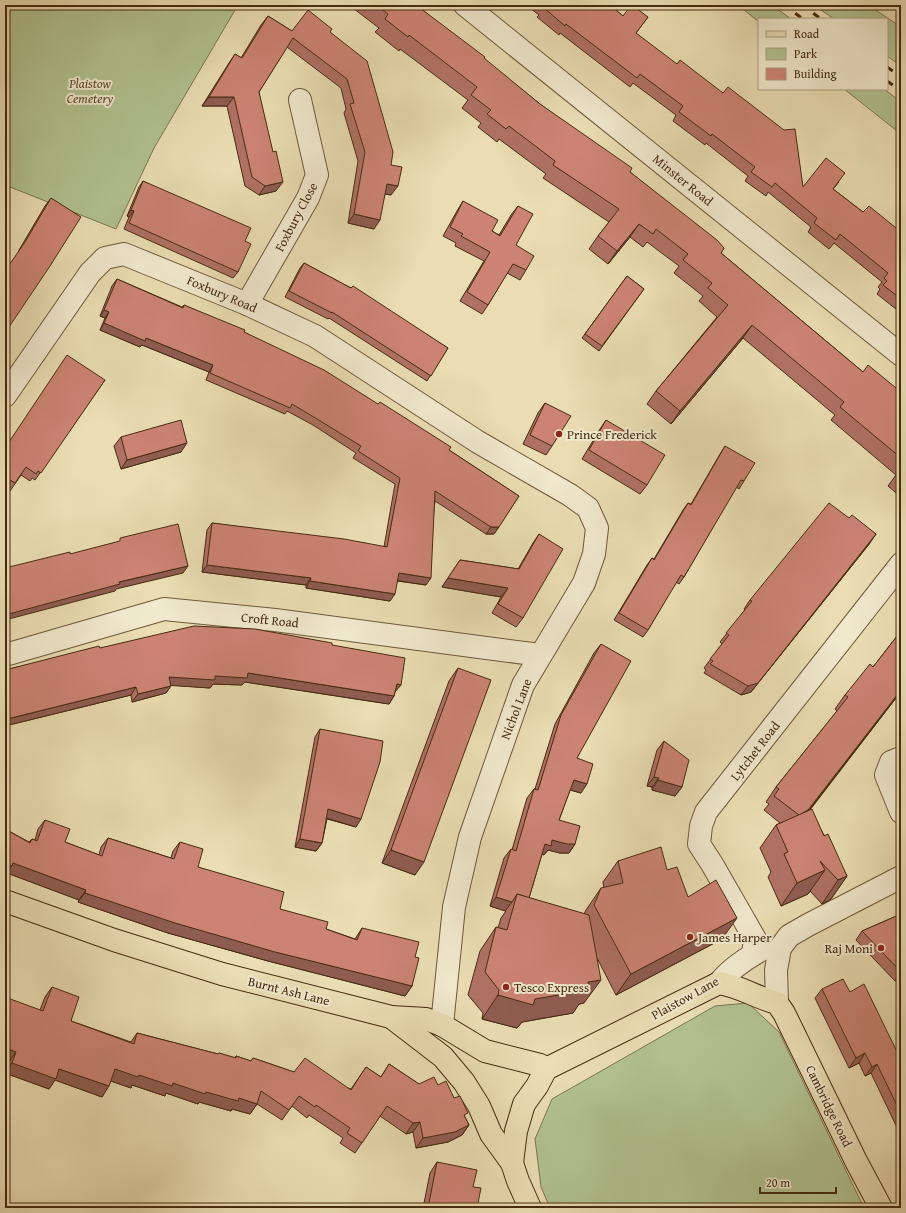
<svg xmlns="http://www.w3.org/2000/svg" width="906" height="1213" font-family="'Gentium Book Plus',serif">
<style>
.green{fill:#b1c290;stroke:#7c7650}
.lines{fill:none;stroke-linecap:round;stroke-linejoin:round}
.minor-casing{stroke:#6f5839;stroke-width:24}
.major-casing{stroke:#462b10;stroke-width:24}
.minor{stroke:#f1e9ce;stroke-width:22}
.major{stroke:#eaddb3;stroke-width:22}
.rail{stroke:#462b10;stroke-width:3;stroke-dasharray:7 7;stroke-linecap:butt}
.wall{fill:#af7164;stroke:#462b10}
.shaded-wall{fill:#8f5c51;stroke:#462b10}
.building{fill:#cc8374;stroke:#462b10}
.poi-dot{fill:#8f2418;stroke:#f1e9ce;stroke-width:1.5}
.labels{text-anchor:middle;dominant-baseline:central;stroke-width:4;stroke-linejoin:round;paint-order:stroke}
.park-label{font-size:13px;font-style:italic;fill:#5b492a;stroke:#f1e9ce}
.street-label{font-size:13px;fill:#462b10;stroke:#f1e9ce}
.poi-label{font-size:13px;fill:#462b10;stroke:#f1e9ce;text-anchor:start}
</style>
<rect width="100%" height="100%" fill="#eaddb3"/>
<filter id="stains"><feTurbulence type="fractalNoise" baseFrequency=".005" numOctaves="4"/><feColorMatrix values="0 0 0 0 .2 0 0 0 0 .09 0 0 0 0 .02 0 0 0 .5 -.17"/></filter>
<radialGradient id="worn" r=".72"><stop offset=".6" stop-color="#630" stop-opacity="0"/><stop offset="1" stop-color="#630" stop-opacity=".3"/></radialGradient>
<g class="green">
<polygon points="5,5 238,5 154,148 116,229 5,185"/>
<polygon points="738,5 772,5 791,19 759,19 759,22"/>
<polygon points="814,5 868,5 901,27 901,66 887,56 887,19 834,19"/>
<polygon points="844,89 884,89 901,102 901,134"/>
<polygon points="748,1003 779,1032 864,1208 550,1208 541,1187 535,1139 552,1099 715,1006"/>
</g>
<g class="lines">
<g class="minor-casing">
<g id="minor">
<polyline points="465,5 901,355"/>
<polyline points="247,304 308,198 317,175 300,100"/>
<polyline points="5,396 90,273 105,258 124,254 247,304 315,336 478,442 570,495 588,508 597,528 594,554 584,583 523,685 470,837 454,907 442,1025"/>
<polyline points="5,655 164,609 275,620 540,655"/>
<polyline points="901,758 891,762 886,775 901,812"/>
<polyline points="780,948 789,936 808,925 901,877"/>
<polyline points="753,954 755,939 712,864 699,844 701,826 706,812 901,564"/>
<path d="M719,983C731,968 748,957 765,948"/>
<polyline points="777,1003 776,970 780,948"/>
</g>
</g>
<g class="major-casing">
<g id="major">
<polyline points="5,901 114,940 222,974 391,1017 443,1057 464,1082 479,1106 491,1134 512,1163 518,1181 530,1208"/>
<polyline points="391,1017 426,1019 442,1025 485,1051 540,1065 546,1069"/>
<path d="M512,1163L516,1131L524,1104L537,1086L546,1069L719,983C740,986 757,998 777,1003L784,1013L856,1161L881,1208"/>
</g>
</g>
<use href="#minor" class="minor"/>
<use href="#major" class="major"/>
<g class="rail">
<polyline points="784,5 803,19"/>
<polyline points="802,5 821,19"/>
<polyline points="887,67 901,77"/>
<polyline points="887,81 901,91"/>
</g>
</g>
<g class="wall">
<polygon points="349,5 416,5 540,104 630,172 724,248 721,253 863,372 901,392 901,497 888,486 896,475 831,420 835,415 743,338 671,424 647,404 656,391 717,317 699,301 703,296 674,273 679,266 647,242 643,247 630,237 608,264 589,249 598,236 609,222 543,178 546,174 499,139 497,142 478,127 481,123 462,108 468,100 400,49 399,51 375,32 379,28"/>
<polygon points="526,5 610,5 623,16 648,17 636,33 803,187 839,182 833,189 863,212 901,232 901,313 877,294 880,289 878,287 882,282 834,243 829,249 808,232 811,227 768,192 766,196 745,181 748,176 706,143 705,145 673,121 676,115 633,83 630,87 560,33 559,35 537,17 539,15"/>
<polygon points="268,16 292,31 330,32 391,165 391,195 385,194 374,229 348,223 358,161 344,113 346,109 341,88 287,47 259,92 276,191 259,195 245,186 227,106 202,106 229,63 235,54 241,58 261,25"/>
<polygon points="143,181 245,241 238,272 233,278 124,229 129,217 127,216 139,187"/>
<polygon points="51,198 5,333 19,250 45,206"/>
<polygon points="463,201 492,231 499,235 511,215 518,206 516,245 526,270 520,280 507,273 488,305 482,314 460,301 484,261 455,246 456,243 443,236 457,211"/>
<polygon points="304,263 351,288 448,348 427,381 329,318 328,319 285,297 300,268"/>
<polygon points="627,276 644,289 599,351 582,338"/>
<polygon points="117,279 182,307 184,305 244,332 449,450 519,496 494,534 486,534 435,501 426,585 397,581 390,601 306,588 306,585 202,572 207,530 212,523 384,547 395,484 353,458 356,453 313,425 287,411 285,414 206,380 209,372 142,345 140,347 100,330 105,318 100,316 112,286"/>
<polygon points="105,380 35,480 32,478 30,481 21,475 10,491 5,488 5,447"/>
<polygon points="545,403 552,446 546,455 523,444 538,413"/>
<polygon points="606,420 647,485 640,494 582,459 600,429"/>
<polygon points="121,437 181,452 121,469 114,446"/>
<polygon points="725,446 744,481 739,489 736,487 684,577 679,584 676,582 648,630 643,637 614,620 647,565 652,558 654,559 683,510 688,503 691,504 720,454"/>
<polygon points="539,534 523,618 516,627 492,613 501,597 442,587 460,560 518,569 533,543"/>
<polygon points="870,543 751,692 741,695 704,673 706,670 704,668 722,644 720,642 745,610 744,609 750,600"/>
<polygon points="901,631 901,702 896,698 810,810 847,876 831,899 822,904 810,891 808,894 781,906 768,877 771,872 760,848 776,825 780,823 764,810 769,804 766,802 776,787 837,711 835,709 845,695 873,667"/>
<polygon points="601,644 577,758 581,793 570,790 559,820 575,844 569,853 560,853 548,850 544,855 542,854 529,898 584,914 586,910 601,888 604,888 603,882 618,861 667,870 722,939 616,995 597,958 584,1003 579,1004 573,1013 522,1022 517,1028 482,1019 483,1013 468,995 480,951 496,927 498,928 501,918 506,911 490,906 504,858 511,849 512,850 527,798 534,789 535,789 555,724 594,653"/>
<polygon points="332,645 395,692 394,696 389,704 245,682 242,685 213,684 210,688 171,685 166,693 132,702 131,695 5,726 5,670 100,648"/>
<polygon points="458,668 415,875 382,863 449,681"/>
<polygon points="320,729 356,827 327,819 322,843 316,851 295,847 315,737"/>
<polygon points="664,741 682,787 675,796 652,790 652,787 647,786 657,750"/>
<polygon points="45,820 65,842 99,855 101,847 108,838 171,858 173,851 180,842 198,867 280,909 326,929 355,939 362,928 415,957 412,986 405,996 268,961 168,933 78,902 79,900 7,873 5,875 5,829 29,842 32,839 35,840 38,829"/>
<polygon points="901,914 901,978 895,981 856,940 862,931"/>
<polygon points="52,987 71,1021 131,1042 137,1033 218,1054 219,1053 235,1058 236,1056 251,1061 253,1058 294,1072 351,1089 366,1067 381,1077 389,1064 419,1084 438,1085 454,1098 465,1117 469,1125 462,1135 448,1142 416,1148 413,1132 406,1134 380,1116 355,1153 340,1143 343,1138 309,1115 307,1118 292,1106 282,1120 257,1104 250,1114 232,1109 231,1111 199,1102 198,1104 166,1093 165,1096 132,1085 131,1088 111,1081 102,1097 55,1080 49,1089 5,1073 9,1062 40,1010 45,997"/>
<polygon points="822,989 850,992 900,1058 901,1057 901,1136 871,1073 865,1076 859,1063 849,1068 815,998"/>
<polygon points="437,1162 473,1187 477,1208 423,1208 430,1173"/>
</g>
<g class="shaded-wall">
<polygon points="209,97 234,97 227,106 202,106"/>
<polygon points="283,182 276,191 259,195 265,186"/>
<polygon points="387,184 398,186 391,195 381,193"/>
<polygon points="131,210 134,211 129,217 127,216"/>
<polygon points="354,214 380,220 374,229 348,223"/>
<polygon points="639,224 630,237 608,264 617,251"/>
<polygon points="104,310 109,312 105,318 100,316"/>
<polygon points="104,323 146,338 213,365 209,372 142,345 140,347 100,330"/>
<polygon points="752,325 743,338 671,424 680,411"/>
<polygon points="187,443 181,452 121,469 127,460"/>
<polygon points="491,527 499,527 494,534 486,534"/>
<polygon points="876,534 870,543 751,692 741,695 748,686"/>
<polygon points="207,565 311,578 306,585 202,572"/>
<polygon points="188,566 183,573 116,589 115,591 5,620 5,615 119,582"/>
<polygon points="399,573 431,578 426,585 394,580"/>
<polygon points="448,578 508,588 501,597 442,587"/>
<polygon points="310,581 395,594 390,601 306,588"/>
<polygon points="248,673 394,696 389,704 245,682 242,685 213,684 210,688 164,685 169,677 215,676"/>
<polygon points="397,684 401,685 395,692"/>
<polygon points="171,686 166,693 132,702 138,694"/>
<polygon points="136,687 131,695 5,726 5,722 7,719"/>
<polygon points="901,690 896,698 792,832 803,818"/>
<polygon points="654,777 659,778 652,787 647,786"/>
<polygon points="574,780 587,784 581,793 567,789"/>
<polygon points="658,780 682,787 675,796 652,790"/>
<polygon points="328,809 361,819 356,827 323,817"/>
<polygon points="300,839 322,843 316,851 295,847"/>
<polygon points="552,840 575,844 569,853 560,853 548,850 544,855 539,853 545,844"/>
<polygon points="391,850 424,862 415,875 382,863"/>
<polygon points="13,863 86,890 79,900 7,873"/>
<polygon points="825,870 808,894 781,906 797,883"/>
<polygon points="847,876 831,899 822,904 838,880"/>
<polygon points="85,893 412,986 405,996 268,961 168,933 78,902"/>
<polygon points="496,897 512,902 505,911 490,906"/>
<polygon points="737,918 722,939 616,995 631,974"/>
<polygon points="901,973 901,978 895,981"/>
<polygon points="601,980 584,1003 579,1004 573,1013 522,1022 517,1028 482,1019 498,995 535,999 588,982"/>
<polygon points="5,1048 16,1052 9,1062 5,1060"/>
<polygon points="865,1053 859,1063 849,1068 856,1058"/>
<polygon points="12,1063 59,1069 109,1086 102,1097 55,1080 49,1089 5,1073"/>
<polygon points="877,1064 871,1073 865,1076 872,1067"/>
<polygon points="115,1069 173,1083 206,1092 239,1098 257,1104 250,1114 232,1109 231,1111 199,1102 198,1104 166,1093 165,1096 132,1085 131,1088 108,1080"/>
<polygon points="420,1122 413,1132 406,1134 413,1123"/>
<polygon points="469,1125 462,1135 448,1142 416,1148 423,1138"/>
</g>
<g class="building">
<polygon points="376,5 416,5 485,57 484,58 540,104 632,168 630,172 717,240 724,248 721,253 863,372 868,365 901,392 901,458 840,407 844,402 752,325 680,411 656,391 728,305 708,288 712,283 683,260 688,254 656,229 653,234 639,224 617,251 598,236 619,209 553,165 555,161 509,126 506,129 487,114 491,110 471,95 477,87 409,35 408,37 385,19 388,14"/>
<polygon points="544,5 610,5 623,16 631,5 632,5 648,17 636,33 677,64 680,60 723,93 728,87 784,130 795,129 803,187 826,158 845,173 833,189 863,212 869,206 901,232 901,299 883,285 887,281 884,278 888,273 840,234 836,240 814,223 817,218 775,183 772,187 751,172 755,167 712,134 711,136 679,112 683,106 640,74 637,78 566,24 565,26 544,8 545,6"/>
<polygon points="308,10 332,29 330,32 367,61 393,152 391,165 402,167 398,186 387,184 380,220 354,214 365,152 350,104 354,103 347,79 293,38 259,92 273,152 276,151 283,182 265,186 252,177 234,97 209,97 235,54 242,58 268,16 292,31"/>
<polygon points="143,181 251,228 245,241 251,244 238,272 129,223 134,211 131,210"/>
<polygon points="51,198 81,217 50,266 5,333 5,271 25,242"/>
<polygon points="463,201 498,220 492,231 500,236 518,206 533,214 516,245 534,256 526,270 513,264 488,305 467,292 490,252 461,236 463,234 450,227"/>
<polygon points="304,263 351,288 353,286 448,348 431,376 332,312 332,313 289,291"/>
<polygon points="627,276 644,289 602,346 585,334"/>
<polygon points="117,279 183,308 184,305 245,330 244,332 324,370 378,404 380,402 451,447 449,450 519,496 499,527 491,527 435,491 431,578 399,573 395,594 310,581 311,578 207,565 212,523 344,539 387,547 400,478 358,451 361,446 317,419 292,404 290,408 210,373 213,365 146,338 145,341 104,323 109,312 104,310"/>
<polygon points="67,355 105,380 41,473 38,471 36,474 26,467 15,483 5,477 5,448"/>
<polygon points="545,403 571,416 552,446 530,435"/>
<polygon points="181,420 187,443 127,460 121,437"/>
<polygon points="606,420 665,455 647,485 589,450"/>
<polygon points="725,446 755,463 744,481 741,480 684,577 681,575 648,630 619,613 652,558 654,560 688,503 691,505"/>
<polygon points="901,468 901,476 897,473"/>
<polygon points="829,503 849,518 852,515 876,534 758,683 748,686 710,664 713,661 710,659 729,635 726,633 752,601 750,600"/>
<polygon points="178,524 188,566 119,582 120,584 5,615 5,568 70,552 70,554 120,541 120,538"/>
<polygon points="539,534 563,549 523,618 498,604 508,588 448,578 460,560 519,569"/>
<polygon points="194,626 255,629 332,643 332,645 405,658 401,685 397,684 394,696 248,673 247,678 215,676 215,680 169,677 171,686 138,694 136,687 7,719 5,710 5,670 99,646 100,648"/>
<polygon points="901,631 901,690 808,810 799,815 774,796 779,789 776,787 848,697 845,695 870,664 873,667"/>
<polygon points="601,644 631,661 577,758 593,764 587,784 574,780 559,820 580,826 575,844 567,844 552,840 551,846 545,844 529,898 517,894 512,902 496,897 511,849 516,851 534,789 538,790 561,715"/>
<polygon points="458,668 491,680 424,862 391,850"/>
<polygon points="320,729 383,741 380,762 361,819 328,809 322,843 300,839"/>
<polygon points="664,741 689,760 682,787 658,780 659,778 654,777"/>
<polygon points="812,809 824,836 828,834 847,876 838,880 820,861 825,870 797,883 784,854 788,852 776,825"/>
<polygon points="45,820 70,829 65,842 102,856 108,838 174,859 180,842 203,849 198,867 284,892 280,909 328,922 326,929 357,940 362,928 419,942 415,957 419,958 412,986 275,952 175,923 85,893 86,890 13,863 12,866 5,862 5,829 30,843 32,839 37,841"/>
<polygon points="661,847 667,870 677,867 688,897 716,880 737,918 631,974 594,905 601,888 623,883 618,861"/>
<polygon points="517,894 589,915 601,980 588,982 589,990 535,999 533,1005 498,995 499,990 485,972 496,927 507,930"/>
<polygon points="901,914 901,972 862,931"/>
<polygon points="843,979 850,992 864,984 900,1058 901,1057 901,1114 877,1064 872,1067 865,1053 856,1058 822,989"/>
<polygon points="52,987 79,997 71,1021 134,1044 137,1033 218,1054 219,1053 236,1058 236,1056 251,1061 253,1058 294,1072 305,1058 351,1090 366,1067 381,1077 389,1064 419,1084 434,1077 438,1085 446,1081 454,1098 460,1096 468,1113 464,1115 469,1125 455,1132 423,1138 420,1122 413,1123 387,1106 362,1143 347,1133 350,1128 316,1105 315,1107 299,1096 289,1110 261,1091 257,1104 239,1098 238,1101 206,1092 205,1094 173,1083 172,1086 139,1075 138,1077 115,1069 109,1086 59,1069 56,1079 12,1063 16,1052 5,1048 5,997 43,1011"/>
<polygon points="437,1162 477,1170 473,1187 481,1188 477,1208 428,1208"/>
</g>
<g class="poi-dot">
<circle cx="559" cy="434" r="4"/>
<circle cx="690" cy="937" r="4"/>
<circle cx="881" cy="948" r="4"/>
<circle cx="506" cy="987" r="4"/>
</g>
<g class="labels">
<g class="park-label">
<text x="90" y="83">Plaistow<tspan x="90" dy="15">Cemetery</tspan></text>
</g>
<g class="street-label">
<text transform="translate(683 180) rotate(39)">Minster Road</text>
<text transform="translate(296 217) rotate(-62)">Foxbury Close</text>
<text transform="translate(222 294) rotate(23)">Foxbury Road</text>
<text transform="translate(270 620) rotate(6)">Croft Road</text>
<text transform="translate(516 709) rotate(-69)">Nichol Lane</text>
<text transform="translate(755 751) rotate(-52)">Lytchet Road</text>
<text transform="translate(289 991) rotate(14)">Burnt Ash Lane</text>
<text transform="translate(685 998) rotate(-29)">Plaistow Lane</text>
<text transform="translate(829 1106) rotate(64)">Cambridge Road</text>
</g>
<g class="poi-label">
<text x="567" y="434">Prince Frederick</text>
<text x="698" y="937">James Harper</text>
<text x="873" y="948" text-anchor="end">Raj Moni</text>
<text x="514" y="987">Tesco Express</text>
</g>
</g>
<rect width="906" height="1213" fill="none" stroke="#eaddb3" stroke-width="20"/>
<rect x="6" y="6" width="894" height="1201" fill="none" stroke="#462b10" stroke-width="2"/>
<rect x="10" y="10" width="886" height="1193" fill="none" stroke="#462b10"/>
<rect x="758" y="18" width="130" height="72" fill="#f1e9ce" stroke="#ad9d82"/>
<rect x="766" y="31" width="20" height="6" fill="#eaddb3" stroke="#ad9d82"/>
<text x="794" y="38" font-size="12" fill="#462b10">Road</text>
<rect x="766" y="48" width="20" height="12" fill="#b1c290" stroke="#ad9d82"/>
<text x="794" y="58" font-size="12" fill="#462b10">Park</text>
<rect x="766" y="68" width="20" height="12" fill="#cc8374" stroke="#ad9d82"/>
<text x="794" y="78" font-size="12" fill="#462b10">Building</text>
<path d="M760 1187v6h76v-6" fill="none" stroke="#462b10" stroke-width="2"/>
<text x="766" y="1187" font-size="12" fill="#462b10" stroke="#f1e9ce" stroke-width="3" paint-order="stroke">20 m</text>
<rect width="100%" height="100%" filter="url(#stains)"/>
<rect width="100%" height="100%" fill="url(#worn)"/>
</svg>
